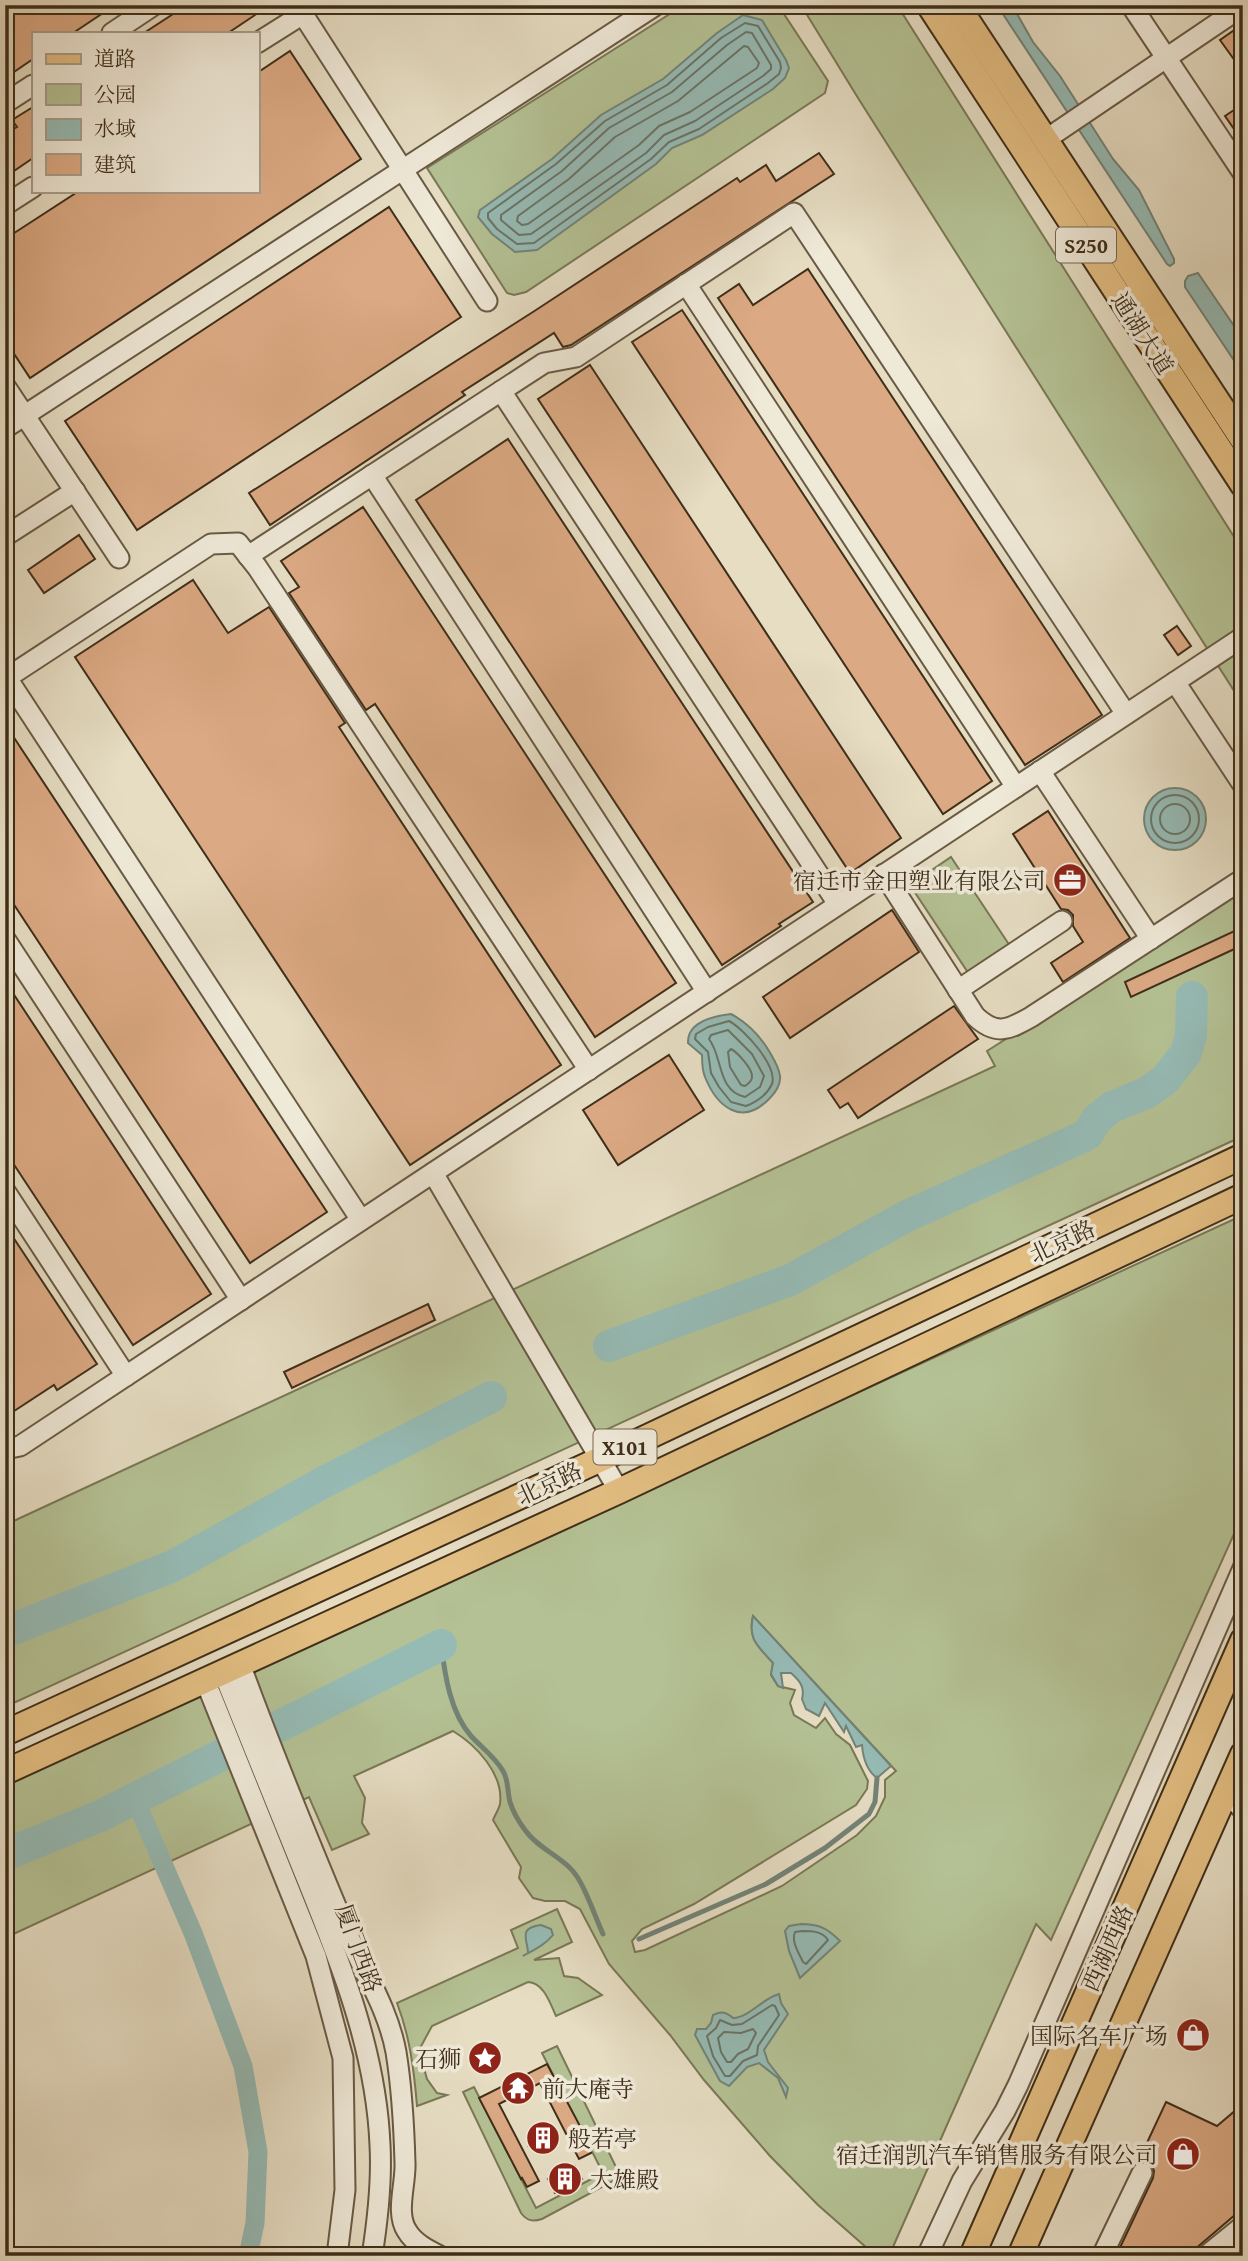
<svg xmlns="http://www.w3.org/2000/svg" width="1248" height="2261" font-family="'Gentium Book Plus','Noto Serif SC',serif">
<style>
.green{fill:#b4c194;stroke:#7a7856;stroke-width:2;fill-rule:evenodd}
.water{fill:#96bbb5;stroke:#738377;stroke-width:2}
.lines{fill:none;stroke-linecap:round;stroke-linejoin:round}
.shore{stroke:#6a7467;stroke-width:2}
.stream{stroke:#738377;stroke-width:5}
.canal{stroke:#96bbb5;stroke-width:19}
.river{stroke:#96bbb5;stroke-width:32}
.building{fill:#dba983;stroke:#3f2e19;stroke-width:2}
.minor-casing{stroke:#695a44;stroke-width:23}
.major-casing{stroke:#3f2e19;stroke-width:28}
.minor{stroke:#efe9d8;stroke-width:19}
.major{stroke:#e3be82;stroke-width:24}
.labels{text-anchor:middle;dominant-baseline:central;stroke-width:7;stroke-linejoin:round;paint-order:stroke}
.shield{fill:#efe9d8;stroke:#746652;stroke-width:2}
.shield-label{font-size:21px;font-weight:bold;fill:#3f2e19}
.street-label{font-size:23px;fill:#3f2e19;stroke:#efe9d8}
.poi-label{font-size:23px;fill:#3f2e19;stroke:#efe9d8;text-anchor:end}
</style>
<rect width="100%" height="100%" fill="#e6ddc3"/>
<filter id="stains"><feTurbulence type="fractalNoise" baseFrequency=".00286" numOctaves="4"/><feColorMatrix values="0 0 0 0 .2 0 0 0 0 .09 0 0 0 0 .02 0 0 0 .5 -.17"/></filter>
<radialGradient id="worn" r=".72"><stop offset=".6" stop-color="#630" stop-opacity="0"/><stop offset="1" stop-color="#630" stop-opacity=".3"/></radialGradient>
<g class="green">
<polygon points="684,5 778,5 828,81 825,93 526,292 514,295 507,293 427,168"/>
<polygon points="801,5 897,5 1243,551 1243,705 858,98"/>
<polygon points="951,857 1010,946 969,974 910,885"/>
<polygon points="1239,891 1243,898 1243,1136 5,1707 5,1525 995,1066 987,1051"/>
<path d="M1243,1215V1514L1051,1940L1036,1924L889,2256H876L818,2205L770,2156L704,2080L670,2035L609,1964L580,1909L565,1901H545L533,1898L519,1878L521,1867L493,1820C495,1815 499,1809 500,1804C504,1774 476,1745 453,1731L354,1776L365,1798L362,1823L369,1834L332,1850L309,1797L5,1938V1786ZM753,1616L896,1771L885,1780V1797L876,1816L857,1835L782,1886L645,1950L635,1952L632,1941L642,1929L694,1904L856,1805L867,1789L868,1781L850,1745L836,1734L825,1718L816,1728L794,1715L790,1703L795,1690L778,1686L771,1675L773,1663C759,1647 747,1638 753,1616Z"/>
<path d="M557,1909L572,1942L534,1960L559,1958L564,1976L578,1978L602,1995L556,2016C550,2003 544,1983 528,1982L432,2026L419,2050L427,2079L437,2093L447,2095L417,2106C414,2070 410,2037 397,2003L518,1948L511,1930Z"/>
<path d="M557,2046L616,2167L617,2175L613,2181L542,2219C533,2222 527,2221 521,2213L463,2092L474,2087L536,2208L603,2173L542,2053Z"/>
</g>
<g class="water">
<polygon points="997,5 1012,5 1033,42 1060,76 1113,159 1139,190 1174,259 1174,263 1170,266 1167,264"/>
<polygon points="743,15 762,20 786,60 789,68 785,78 773,89 702,135 672,148 656,164 537,250 515,252 492,234 478,217 480,210 552,159 601,115 663,79 717,33"/>
<polygon points="1198,273 1243,339 1243,374 1185,287 1185,281 1188,276"/>
<circle cx="1175" cy="819" r="31"/>
<path d="M731,1014C746,1022 760,1036 769,1051C773,1058 779,1067 780,1076C781,1085 775,1093 769,1099C742,1127 717,1107 705,1077C702,1070 702,1062 702,1055L688,1043C687,1022 714,1016 731,1014Z"/>
<path d="M753,1616L891,1766L877,1778C866,1770 863,1758 862,1745L856,1747L846,1726L844,1732L825,1703L819,1716L806,1709L802,1699C805,1687 800,1681 791,1673H781L783,1688L778,1686L771,1674L773,1663C757,1645 748,1640 753,1616Z"/>
<path d="M801,1924C819,1924 827,1928 840,1941L800,1978L789,1951L785,1931L789,1926Z"/>
<path d="M541,1925L551,1929L553,1935C545,1945 534,1950 523,1956L528,1953C528,1940 517,1928 541,1925Z"/>
<path d="M779,1994L781,2003L788,2014L764,2050L768,2062L788,2088L786,2097L778,2078L759,2063L747,2067L729,2086L720,2081L695,2035L697,2029H706L711,2023L713,2015C722,2011 726,2012 733,2018C750,2017 763,1998 779,1994Z"/>
</g>
<g class="lines">
<g class="shore">
<polygon points="745,23 758,26 780,62 781,68 779,74 768,83 699,129 669,142 651,159 534,243 517,244 497,229 488,218 488,213 556,164 605,121 667,85 721,38"/>
<polygon points="746,32 752,33 771,65 771,69 763,76 695,121 664,135 646,153 531,234 519,235 501,220 501,215 562,171 609,128 672,92 727,45"/>
<polygon points="744,46 748,47 759,63 757,68 690,112 659,126 639,145 528,224 522,225 517,221 518,216 569,179 615,137 678,101"/>
<circle cx="1175" cy="819" r="24"/>
<circle cx="1175" cy="819" r="15"/>
<path d="M729,1021C744,1029 778,1066 772,1084C767,1095 756,1102 746,1106L731,1102L719,1087L711,1073L708,1052L695,1039L696,1034L708,1027Z"/>
<path d="M728,1030L752,1054L764,1076L760,1087L745,1097C717,1091 723,1057 709,1039L711,1035Z"/>
<path d="M731,1049C737,1052 753,1069 752,1077C752,1080 748,1084 745,1086L741,1085L730,1067L728,1052Z"/>
<path d="M802,1931C812,1931 822,1931 828,1940L806,1964L803,1962C799,1953 791,1942 795,1932Z"/>
<polygon points="772,2005 775,2006 779,2015 758,2046 757,2055 743,2061 730,2076 725,2076 713,2056 707,2036 716,2028 720,2020 732,2025 742,2024"/>
<polygon points="753,2029 756,2033 748,2049 738,2054 731,2062 727,2062 721,2052 718,2038 724,2032 741,2033"/>
</g>
<g class="stream">
<path d="M441,1645C445,1675 450,1712 471,1736C481,1747 495,1757 503,1771C509,1781 507,1791 510,1802C513,1812 519,1822 525,1830C537,1847 556,1854 570,1868C584,1881 594,1915 603,1934"/>
<polyline points="639,1939 766,1884 825,1848 869,1814 875,1802 877,1778"/>
</g>
<polyline class="canal" points="135,1799 193,1933 243,2066 258,2152 255,2223 248,2256"/>
<g class="river">
<polyline points="609,1346 790,1280 907,1216 1087,1135 1097,1119 1112,1107 1146,1093 1165,1080 1186,1053 1191,1035 1192,997"/>
<polyline points="5,1632 173,1566 326,1481 491,1397"/>
<polyline points="5,1855 100,1816 441,1645"/>
</g>
</g>
<g class="building">
<polygon points="10,5 115,5 73,33 33,33 33,59 5,78 5,9"/>
<polygon points="187,5 270,5 228,33 144,33"/>
<polygon points="1243,24 1243,72 1220,40"/>
<polygon points="290,51 361,159 30,378 5,340 5,239 79,191 257,191 257,73"/>
<polygon points="1243,104 1243,142 1225,116"/>
<polygon points="33,107 33,158 5,177 5,134 17,127 12,120"/>
<polygon points="819,153 834,174 571,345 563,347 554,333 462,392 465,395 270,525 249,493 536,310 737,178 740,182 766,165 776,181"/>
<polygon points="389,207 461,317 137,530 65,421"/>
<polygon points="808,269 1102,715 1025,765 718,298 739,284 753,305"/>
<polygon points="682,310 992,781 943,814 632,342"/>
<polygon points="590,365 901,838 850,873 538,399"/>
<polygon points="508,439 813,902 779,924 781,926 722,965 416,500"/>
<polygon points="363,507 676,983 595,1037 375,704 366,710 289,593 299,587 281,561"/>
<polygon points="79,535 95,559 44,593 28,570"/>
<polygon points="193,580 228,633 269,607 345,723 339,727 561,1065 410,1165 75,657"/>
<polygon points="1177,626 1191,646 1178,655 1164,635"/>
<polygon points="5,724 327,1212 250,1263 5,891"/>
<polygon points="1048,811 1130,938 1063,982 1051,963 1083,942 1073,926 1073,915 1068,910 1061,909 1013,834"/>
<polygon points="892,910 919,952 790,1038 763,997"/>
<polygon points="1243,927 1243,945 1131,997 1125,982"/>
<polygon points="5,981 211,1294 133,1345 5,1151"/>
<polygon points="954,1006 978,1039 858,1118 848,1103 840,1108 828,1090"/>
<polygon points="669,1055 704,1110 618,1165 583,1110"/>
<polygon points="5,1225 97,1364 57,1390 54,1385 5,1417"/>
<polygon points="428,1304 435,1320 292,1388 284,1372"/>
<polygon points="547,2064 589,2143 587,2144 591,2153 579,2159 540,2083 499,2104 539,2181 527,2187 522,2178 521,2179 479,2098"/>
<polygon points="1166,2102 1217,2126 1243,2104 1243,2208 1187,2256 1116,2256 1153,2178 1154,2171 1152,2166 1147,2162 1138,2162"/>
<polygon points="539,2130 556,2131 547,2146 529,2146"/>
<polygon points="575,2166 582,2179 555,2193 548,2179"/>
</g>
<g class="lines">
<g class="minor-casing">
<g id="minor">
<polyline points="297,5 487,301"/>
<polyline points="1131,5 1243,173"/>
<polyline points="112,33 154,5"/>
<polyline points="257,43 303,14"/>
<polyline points="5,103 33,85"/>
<polyline points="1045,140 1243,6"/>
<polyline points="5,205 33,187"/>
<polyline points="686,284 1016,787"/>
<polyline points="5,386 119,558"/>
<polyline points="501,391 838,904"/>
<polyline points="5,428 656,5"/>
<polyline points="372,475 707,992"/>
<polyline points="5,536 75,491"/>
<polyline points="248,556 544,363 576,357 794,213 1126,714"/>
<polyline points="7,678 361,1220"/>
<polyline points="5,679 211,544 238,543 257,567 589,1070"/>
<polyline points="1175,682 1243,785"/>
<polyline points="1040,771 1151,939"/>
<path d="M884,874L975,1016C996,1036 1008,1030 1031,1017L1243,879"/>
<polyline points="5,939 241,1300"/>
<polyline points="958,990 1062,921"/>
<polyline points="433,1173 619,1491"/>
<polyline points="5,1191 126,1376"/>
<polyline points="5,1449 20,1446 1243,637"/>
<path d="M240,1664C273,1754 309,1842 346,1930C363,1971 388,2008 396,2052C402,2089 404,2126 405,2163C406,2184 395,2213 407,2231C414,2243 428,2250 440,2256"/>
<path d="M223,1672C249,1736 275,1800 301,1865C337,1954 376,2046 380,2145C382,2182 378,2218 372,2256"/>
<polyline points="205,1680 316,1956 343,2058 345,2190 337,2256"/>
<polyline points="1227,1792 1243,1810"/>
<polyline points="927,2256 962,2181 1005,2111 1018,2085 1243,1568"/>
<polyline points="1102,2256 1142,2173"/>
<polyline points="1206,2256 1243,2226"/>
</g>
</g>
<g class="major-casing">
<g id="major">
<polyline points="929,5 1243,485"/>
<polyline points="957,5 1243,440"/>
<polyline points="5,1733 601,1459 1243,1156"/>
<polyline points="5,1772 619,1491 1243,1196"/>
<polyline points="972,2256 1243,1640"/>
<polyline points="1020,2256 1243,1754"/>
</g>
</g>
<use href="#minor" class="minor"/>
<use href="#major" class="major"/>
</g>
<defs>
<g id="office-disc" transform="scale(1.75)"><circle r="9.5" fill="#8f2418" stroke="#efe9d8"/><path d="M-6-3h4V-5.5h4V-3h4V5H-6ZM-1-4.5V-3h2v-1.5ZM-6 0V1H6V0Z" fill="#fff"/></g>
<g id="shop-disc" transform="scale(1.75)"><circle r="9.5" fill="#8f2418" stroke="#efe9d8"/><path d="M-5-2.5h2.3a2.7 3.5 0 0 1 5.4 0H5L5.5 6h-11ZM-1.5-2.5h3a1.5 2.3 0 0 0-3 0Z" fill="#fff"/></g>
<g id="sight-disc" transform="scale(1.75)"><circle r="9.5" fill="#8f2418" stroke="#efe9d8"/><path d="M0-6L1.8-2.2L6-1.7L2.9 1.2L3.7 5.4L0 3.3L-3.7 5.4L-2.9 1.2L-6-1.7L-1.8-2.2Z" fill="#fff"/></g>
<g id="temple-disc" transform="scale(1.75)"><circle r="9.5" fill="#8f2418" stroke="#efe9d8"/><path d="M0-6L5-2H3V0L6.5 2.5H4V6H1.5V3h-3V6H-4V2.5H-6.5L-3 0V-2H-5Z" fill="#fff"/></g>
<g id="building-disc" transform="scale(1.75)"><circle r="9.5" fill="#8f2418" stroke="#efe9d8"/><path d="M-4-6H4V6H1V3H-1V6H-4ZM-2.5-4.3h1.7v1.8h-1.7ZM.8-4.3h1.7v1.8H.8ZM-2.5-1h1.7V.8h-1.7ZM.8-1h1.7V.8H.8Z" fill="#fff"/></g>
</defs>
<g fill-rule="evenodd">
<use href="#office-disc" x="1070" y="880"/>
<use href="#shop-disc" x="1193" y="2035"/>
<use href="#sight-disc" x="485" y="2058"/>
<use href="#temple-disc" x="518" y="2088"/>
<use href="#building-disc" x="543" y="2138"/>
<use href="#shop-disc" x="1183" y="2154"/>
<use href="#building-disc" x="565" y="2179"/>
</g>
<g class="labels">
<g class="shield">
<rect x="1056" y="227.5" width="60" height="35" rx="5"/>
<rect x="593.5" y="1429.5" width="63" height="35" rx="5"/>
</g>
<g class="shield-label">
<text x="1086" y="245">S250</text>
<text x="625" y="1447">X101</text>
</g>
<g class="street-label">
<text transform="translate(1143 333) rotate(57)">通湖大道</text>
<text transform="translate(1062 1241) rotate(-25)">北京路</text>
<text transform="translate(549 1483) rotate(-25)">北京路</text>
<text transform="translate(359 1948) rotate(70)">厦门西路</text>
<text transform="translate(1107 1948) rotate(-66)">西湖西路</text>
</g>
<g class="poi-label">
<text x="1046" y="880">宿迁市金田塑业有限公司</text>
<text x="1168" y="2035">国际名车广场</text>
<text x="461" y="2058">石狮</text>
<text x="542" y="2088" text-anchor="start">前大庵寺</text>
<text x="568" y="2138" text-anchor="start">般若亭</text>
<text x="1158" y="2154">宿迁润凯汽车销售服务有限公司</text>
<text x="590" y="2179" text-anchor="start">大雄殿</text>
</g>
</g>
<rect width="1248" height="2261" fill="none" stroke="#e6ddc3" stroke-width="28"/>
<rect x="7" y="7" width="1234" height="2247" fill="none" stroke="#3f2e19" stroke-width="3.5"/>
<rect x="14" y="14" width="1220" height="2233" fill="none" stroke="#3f2e19" stroke-width="2"/>
<rect x="32" y="32" width="228" height="161" fill="#efe9d8" stroke="#a99e8c" stroke-width="2"/>
<rect x="46" y="54" width="35" height="10" fill="#e3be82" stroke="#a99e8c" stroke-width="2"/>
<text x="94" y="66" font-size="21" fill="#3f2e19">道路</text>
<rect x="46" y="84" width="35" height="21" fill="#b4c194" stroke="#a99e8c" stroke-width="2"/>
<text x="94" y="102" font-size="21" fill="#3f2e19">公园</text>
<rect x="46" y="119" width="35" height="21" fill="#96bbb5" stroke="#a99e8c" stroke-width="2"/>
<text x="94" y="136" font-size="21" fill="#3f2e19">水域</text>
<rect x="46" y="154" width="35" height="21" fill="#dba983" stroke="#a99e8c" stroke-width="2"/>
<text x="94" y="172" font-size="21" fill="#3f2e19">建筑</text>
<rect width="100%" height="100%" filter="url(#stains)"/>
<rect width="100%" height="100%" fill="url(#worn)"/>
</svg>
